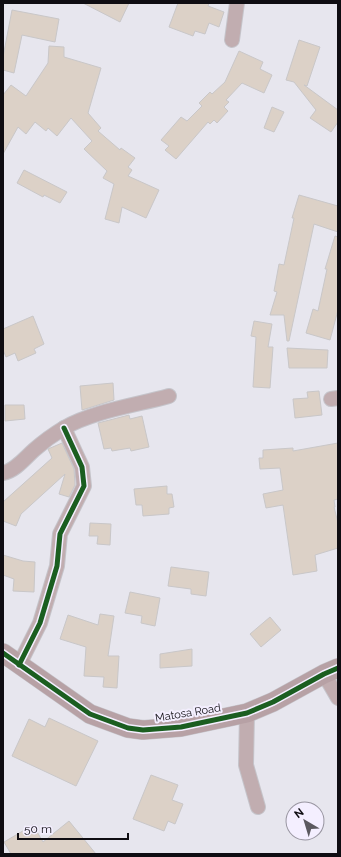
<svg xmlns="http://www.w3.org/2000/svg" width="341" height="857" font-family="Raleway,sans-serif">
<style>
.building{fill:#dcd1c7;stroke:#c9c7c8}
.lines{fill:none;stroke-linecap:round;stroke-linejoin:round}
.street-casing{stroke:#c5c4ca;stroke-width:16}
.secondary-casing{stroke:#c5c4ca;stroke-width:20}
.street{stroke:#c1adb0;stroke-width:14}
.secondary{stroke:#b7a1a5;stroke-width:19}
.cycleway-casing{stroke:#f4efff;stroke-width:8}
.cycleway{stroke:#1b5e20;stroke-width:5}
.labels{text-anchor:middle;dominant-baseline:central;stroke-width:4;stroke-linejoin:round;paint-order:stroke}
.street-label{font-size:11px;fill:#0f0d12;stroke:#f4efff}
</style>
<rect width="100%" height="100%" fill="#e7e6ee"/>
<g class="building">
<polygon points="83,3 129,3 120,22"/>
<polygon points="178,3 209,3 208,6 224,12 219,27 209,23 205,34 195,31 193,36 169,27"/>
<polygon points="12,10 59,19 55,42 22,35 14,73 3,70 3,57"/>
<polygon points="299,40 320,47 307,86 304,85 338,110 338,122 331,132 310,118 316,110 294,82 286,80"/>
<polygon points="49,46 64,47 64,57 101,68 88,113 101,128 98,131 120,150 121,148 135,158 128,167 132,170 128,176 159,190 146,218 122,207 119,223 105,219 114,184 103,178 107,171 84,149 92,141 71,118 57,136 48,128 46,131 35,122 26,134 18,127 3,154 3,95 11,85 26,96 48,63"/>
<polygon points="239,51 263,62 260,69 272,75 264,93 242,83 226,100 229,102 224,107 228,111 217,123 214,120 210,124 208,122 176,159 165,150 169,146 161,140 181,117 187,121 202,106 199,103 210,92 212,94 225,82"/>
<polygon points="272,107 284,112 274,132 264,128"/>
<polygon points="24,170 67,192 60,203 44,195 43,197 17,183"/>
<polygon points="299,195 338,206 338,232 314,224 289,341 287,341 284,315 270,315 277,292 274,291 279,264 284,265 294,218 292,218"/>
<polygon points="335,236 338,237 338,310 330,340 306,333 313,309 318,311 327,269 325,269"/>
<polygon points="33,316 44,344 34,349 36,353 18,361 15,353 6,357 3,350 3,329"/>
<polygon points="254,321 272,324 268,347 273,347 270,388 253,387 256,337 251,336"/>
<polygon points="287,348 328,350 327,368 289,368"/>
<polygon points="113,383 114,400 82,410 80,386"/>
<polygon points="319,391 322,415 295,418 293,399 308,398 307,392"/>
<polygon points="5,405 24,405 25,419 5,421"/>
<polygon points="129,415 130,419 142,416 149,447 131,451 130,448 112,451 111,448 104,449 98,423"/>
<polygon points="62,443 74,469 75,485 69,497 59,494 65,474 21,514 16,526 3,521 3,502 52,458 48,449"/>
<polygon points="338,443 338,499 334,500 335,507 334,507 338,523 338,548 315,555 317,571 293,575 283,505 266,508 263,494 283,490 280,468 260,469 259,458 263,458 263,450 293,448 293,451"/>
<polygon points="167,486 167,494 172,494 174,507 169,508 169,514 143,516 142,505 136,505 134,489"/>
<polygon points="90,523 111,524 110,545 97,544 98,536 89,536"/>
<polygon points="3,555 23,561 35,562 34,592 13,591 14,579 3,575"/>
<polygon points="171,567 209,572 206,596 191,594 191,589 168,586"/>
<polygon points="130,592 160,598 155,626 141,623 142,616 125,613"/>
<polygon points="100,614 114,616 108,656 119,656 117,688 103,687 104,677 84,676 86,647 60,639 68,615 98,625"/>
<polygon points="270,617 281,630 261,647 250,634"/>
<polygon points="192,649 192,666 160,668 160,654"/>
<polygon points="49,718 98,741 76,786 12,756 29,719 45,727"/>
<polygon points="151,775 178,785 172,800 183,804 175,824 168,821 164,831 133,819"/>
<polygon points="69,821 96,854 11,854 4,842 33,825 43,842"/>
</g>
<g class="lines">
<g class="street-casing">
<g id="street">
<polyline points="232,40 237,3"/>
<polyline points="331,399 338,398"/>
<path d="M3,473C15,471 25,458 34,450C43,442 54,434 64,428C93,411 137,405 169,396"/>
<polyline points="19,665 40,623 57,566 60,534 84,486 82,467 64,428"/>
<polyline points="324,674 338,698"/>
<polyline points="247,713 246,765 258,807"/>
</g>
</g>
<g class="secondary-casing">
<polyline id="secondary" points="3,653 90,714 128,728 143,730 181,727 247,713 273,702 324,674 338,668"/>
</g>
<use href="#street" class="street"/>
<use href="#secondary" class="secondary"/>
<g class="cycleway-casing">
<g id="cycleway">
<polyline points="3,653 90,714 128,728 143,730 181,727 247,713 273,702 324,674 338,668"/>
<polyline points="19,665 40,623 57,566 60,534 84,486 82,467 64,428"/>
</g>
</g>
<use href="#cycleway" class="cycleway"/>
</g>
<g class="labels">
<g class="street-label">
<text transform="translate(188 713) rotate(-9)">Matosa Road</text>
</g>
</g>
<rect width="341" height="857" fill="none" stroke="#0f0d12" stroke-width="8"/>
<g transform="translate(305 821) rotate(322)"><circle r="19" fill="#f4efff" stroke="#9895a0"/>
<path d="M0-3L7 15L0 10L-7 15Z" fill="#5b595f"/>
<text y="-6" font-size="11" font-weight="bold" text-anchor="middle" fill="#0f0d12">N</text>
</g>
<path d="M18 833v6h110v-6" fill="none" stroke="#0f0d12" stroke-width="2"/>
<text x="24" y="833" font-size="12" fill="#0f0d12" stroke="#f4efff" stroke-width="3" paint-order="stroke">50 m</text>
</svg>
